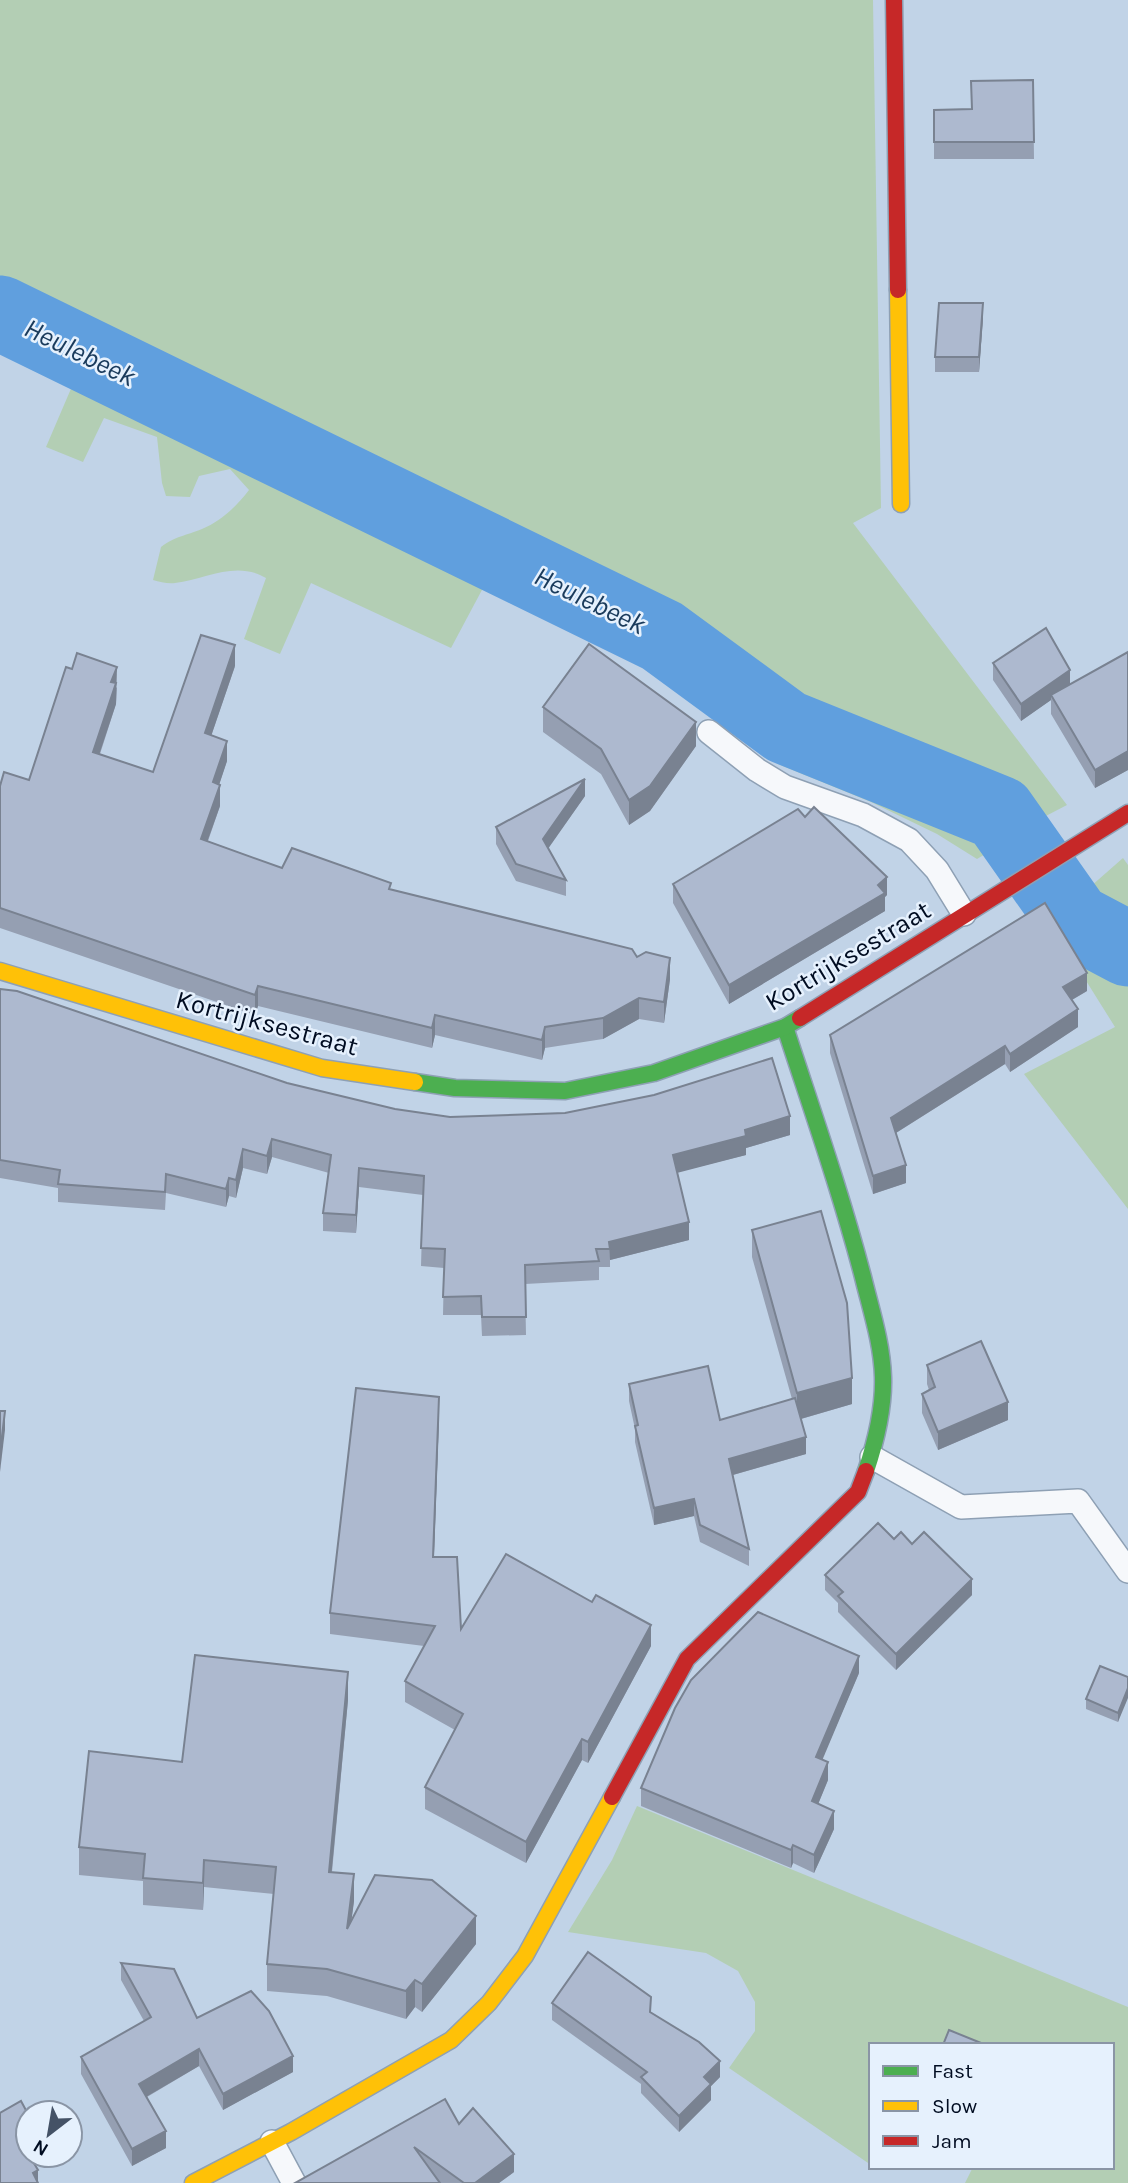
<svg xmlns="http://www.w3.org/2000/svg" width="1128" height="2183" font-family="Karla,sans-serif">
<style>
.green{fill:#b3ceb4}
.lines{fill:none;stroke-linecap:round;stroke-linejoin:round}
.river{stroke:#609fde;stroke-width:75}
.lane-casing{stroke:#8ea0b4;stroke-width:26}
.fast-casing{stroke:#8ea0b4;stroke-width:19}
.slow-casing{stroke:#8ea0b4;stroke-width:19}
.jam-casing{stroke:#8ea0b4;stroke-width:19}
.lane{stroke:#f6f8fb;stroke-width:23}
.fast{stroke:#4caf50;stroke-width:16}
.slow{stroke:#ffc107;stroke-width:16}
.jam{stroke:#c62828;stroke-width:16}
.wall{fill:#959fb2}
.shaded-wall{fill:#798291}
.building{fill:#adb9cf;stroke:#798291;stroke-width:2}
.labels{text-anchor:middle;dominant-baseline:central;stroke-width:5;stroke-linejoin:round;paint-order:stroke}
.street-label{font-size:26px;fill:#000c21;stroke:#e6f1fd}
.water-label{font-size:28px;font-style:italic;fill:#1a3b5c;stroke:#e6f1fd}
</style>
<rect width="100%" height="100%" fill="#c1d3e7"/>
<g class="green">
<polygon points="0,0 873,0 881,508 853,523 1067,805 1040,819 995,792 804,721 747,678 668,612 406,478 0,288"/>
<path d="M79,370L290,466L617,627L699,678L746,713L794,743L810,752L862,772L949,818L997,847L977,859L937,834L871,802L778,764L749,744L691,692L609,647L483,588L451,648L311,583L280,654L244,639L266,578C236,560 206,579 175,583C168,584 160,582 153,580L161,547C176,536 185,536 202,529C221,521 237,506 249,490L230,469L199,476L190,497L166,496L162,483L157,437L104,418L83,462L46,447Z"/>
<polygon points="1123,858 1128,865 1128,1209 1024,1074 1115,1027 1048,920 1090,887"/>
<polygon points="637,1806 1128,2007 1128,2183 965,2183 973,2167 1112,2167 1112,2045 983,2045 954,2031 945,2045 871,2045 871,2165 729,2068 755,2031 755,2002 738,1971 706,1953 568,1932 612,1860"/>
</g>
<g class="lines">
<polyline class="river" points="0,313 662,636 786,727 999,813 1075,921 1128,949"/>
<g class="lane-casing">
<g id="lane">
<polyline points="709,732 757,770 785,787 863,815 909,840 937,870 964,914"/>
<polyline points="872,1457 961,1507 1078,1501 1128,1571"/>
<polyline points="272,2142 294,2183"/>
</g>
</g>
<g class="fast-casing">
<g id="fast">
<path d="M785,1027C812,1110 841,1193 863,1277C871,1310 882,1343 883,1377C884,1409 876,1441 866,1471"/>
<polyline points="415,1082 455,1088 565,1091 654,1073 785,1027 800,1018"/>
</g>
</g>
<g class="slow-casing">
<g id="slow">
<polyline points="898,290 901,504"/>
<polyline points="0,971 322,1068 415,1082"/>
<polyline points="193,2183 291,2132 451,2040 489,2003 525,1956 612,1797"/>
</g>
</g>
<g class="jam-casing">
<g id="jam">
<polyline points="894,0 898,290"/>
<polyline points="800,1018 1128,813"/>
<polyline points="612,1797 687,1659 858,1492 866,1471"/>
</g>
</g>
<use href="#lane" class="lane"/>
<use href="#fast" class="fast"/>
<use href="#slow" class="slow"/>
<use href="#jam" class="jam"/>
</g>
<g class="wall">
<polygon points="1033,80 1034,159 934,159 934,110 971,109"/>
<polygon points="983,318 979,372 935,372 935,357"/>
<polygon points="1128,652 1128,770 1095,788 1051,714 1051,700 1021,721 993,680 993,663 1070,685"/>
<polygon points="235,666 211,736 227,761 219,785 220,806 208,841 282,868 391,889 637,957 670,979 664,1023 639,1019 603,1039 545,1048 542,1060 435,1035 432,1048 258,1006 255,1015 0,928 0,786 29,780 117,687 116,704 100,754 153,772"/>
<polygon points="543,707 696,746 650,811 629,825 601,774 543,732"/>
<polygon points="585,796 548,848 566,880 566,896 516,881 496,844 496,827"/>
<polygon points="673,884 887,895 885,897 885,911 729,1004 673,903"/>
<polygon points="0,989 287,1083 395,1109 450,1117 790,1135 746,1148 746,1155 677,1172 689,1240 610,1260 610,1267 599,1267 599,1280 525,1284 526,1335 482,1336 481,1315 443,1315 444,1268 421,1266 423,1195 359,1187 356,1233 323,1231 323,1213 329,1173 272,1157 267,1174 243,1168 236,1198 229,1196 226,1207 166,1193 165,1210 58,1202 58,1188 0,1178"/>
<polygon points="1087,991 1072,1000 1078,1027 1010,1072 1005,1064 896,1133 906,1183 873,1194 830,1053 830,1035"/>
<polygon points="752,1230 852,1404 801,1419 806,1454 733,1475 749,1549 749,1566 700,1542 694,1516 654,1525 635,1442 635,1429 629,1401 629,1384 720,1420 792,1399 752,1257"/>
<polygon points="927,1365 1008,1420 938,1450 922,1413 922,1394 929,1390 927,1384"/>
<polygon points="439,1418 434,1557 461,1629 651,1646 588,1763 582,1760 526,1863 425,1809 425,1787 455,1730 405,1702 405,1681 424,1646 330,1634 330,1613"/>
<polygon points="894,1539 912,1544 972,1595 896,1670 838,1612 838,1603 825,1590 825,1575"/>
<polygon points="859,1673 822,1759 828,1780 818,1804 834,1829 814,1873 793,1863 791,1868 641,1806 641,1788"/>
<polygon points="1128,1677 1118,1722 1086,1709 1086,1699"/>
<polygon points="348,1700 332,1872 354,1901 351,1920 476,1944 422,2012 415,2007 406,2019 327,1996 267,1991 267,1964 274,1894 204,1887 203,1910 143,1905 143,1881 79,1875 79,1847 182,1762"/>
<polygon points="121,1963 197,2018 293,2072 223,2110 199,2066 147,2097 166,2148 132,2166 81,2074 81,2057 144,2021 121,1980"/>
<polygon points="552,2003 651,2013 720,2077 711,2086 711,2100 679,2132 641,2093 641,2084 552,2020"/>
<polygon points="459,2124 514,2172 499,2183 295,2183"/>
</g>
<g class="shaded-wall">
<polygon points="983,303 983,318 979,372 979,357"/>
<polygon points="235,645 235,666 205,754 205,733"/>
<polygon points="117,667 116,704 93,773 93,752 111,682"/>
<polygon points="1070,670 1070,687 1051,695 1051,700 1021,721 1021,704"/>
<polygon points="696,722 696,746 650,811 629,825 629,800"/>
<polygon points="227,741 227,761 213,803 213,782"/>
<polygon points="1128,751 1128,770 1095,788 1095,770"/>
<polygon points="585,779 585,796 543,856 543,839"/>
<polygon points="220,785 220,806 201,859 201,839"/>
<polygon points="887,877 887,895 885,897 885,911 729,1004 729,985 878,885"/>
<polygon points="670,958 670,979 664,1023 664,1002"/>
<polygon points="1087,973 1087,991 1063,1005 1063,987"/>
<polygon points="258,986 258,1006 255,1015 255,995"/>
<polygon points="639,998 639,1019 603,1039 603,1018"/>
<polygon points="1078,1009 1078,1027 1010,1072 1010,1054"/>
<polygon points="435,1015 435,1035 432,1048 432,1028"/>
<polygon points="545,1027 545,1048 542,1060 542,1040"/>
<polygon points="1005,1046 1005,1064 891,1136 891,1118"/>
<polygon points="790,1116 790,1135 746,1148 746,1155 673,1174 673,1155 745,1130"/>
<polygon points="272,1139 272,1157 267,1174 267,1156"/>
<polygon points="243,1149 243,1168 236,1198 236,1180"/>
<polygon points="906,1165 906,1183 873,1194 873,1176"/>
<polygon points="359,1168 359,1187 356,1233 356,1215"/>
<polygon points="229,1178 229,1196 226,1207 226,1189"/>
<polygon points="689,1222 689,1240 610,1260 609,1242"/>
<polygon points="852,1378 852,1404 797,1420 797,1393"/>
<polygon points="439,1397 439,1418 433,1579 433,1557"/>
<polygon points="1008,1402 1008,1420 938,1450 938,1432"/>
<polygon points="5,1411 5,1430 0,1472 0,1453"/>
<polygon points="806,1437 806,1454 729,1476 729,1459"/>
<polygon points="694,1499 694,1516 654,1525 654,1508"/>
<polygon points="972,1579 972,1595 896,1670 896,1654"/>
<polygon points="651,1625 651,1646 588,1763 588,1742"/>
<polygon points="859,1656 859,1673 816,1775 816,1757"/>
<polygon points="348,1672 348,1700 329,1899 329,1872"/>
<polygon points="1128,1688 1128,1698 1118,1722 1118,1713"/>
<polygon points="582,1739 582,1760 526,1863 526,1842"/>
<polygon points="828,1762 828,1780 812,1819 812,1801"/>
<polygon points="834,1811 834,1829 814,1873 814,1855"/>
<polygon points="793,1845 793,1863 791,1868 791,1850"/>
<polygon points="204,1860 204,1887 203,1910 203,1883"/>
<polygon points="354,1874 354,1901 347,1956 347,1929"/>
<polygon points="476,1916 476,1944 422,2012 422,1984"/>
<polygon points="415,1980 415,2007 406,2019 406,1991"/>
<polygon points="199,2049 199,2066 139,2101 139,2084"/>
<polygon points="293,2056 293,2072 223,2110 223,2094"/>
<polygon points="720,2061 720,2077 711,2086 711,2100 679,2132 679,2116 704,2077"/>
<polygon points="166,2131 166,2148 132,2166 132,2149"/>
<polygon points="28,2151 28,2155 44,2155 44,2160 27,2169"/>
<polygon points="514,2154 514,2172 499,2183 475,2183"/>
<polygon points="38,2170 38,2183 33,2173"/>
</g>
<g class="building">
<polygon points="1033,80 1034,142 934,142 934,110 972,109 971,81"/>
<polygon points="939,303 983,303 979,357 935,357"/>
<polygon points="1046,628 1070,670 1021,704 993,663"/>
<polygon points="201,635 235,645 205,733 227,741 213,782 220,785 201,839 282,868 292,848 391,883 389,889 632,949 637,957 646,952 670,958 664,1002 639,998 603,1018 545,1027 542,1040 435,1015 432,1028 258,986 255,995 0,908 0,786 4,772 29,780 66,667 72,669 77,653 117,667 111,682 116,683 93,752 153,772"/>
<polygon points="589,644 696,722 650,786 629,800 601,749 543,707"/>
<polygon points="1128,652 1128,751 1095,770 1051,695"/>
<polygon points="585,779 543,839 566,880 516,864 496,827"/>
<polygon points="814,807 887,877 878,885 885,893 729,985 673,884 798,809 805,817"/>
<polygon points="1045,903 1087,973 1063,987 1078,1009 1010,1054 1005,1046 891,1118 906,1165 873,1176 830,1035"/>
<polygon points="0,989 17,991 287,1083 395,1109 450,1117 565,1113 654,1095 772,1058 790,1116 745,1130 746,1136 673,1155 689,1222 609,1242 610,1249 596,1249 599,1261 525,1265 526,1317 482,1317 481,1296 443,1297 445,1249 421,1248 424,1176 359,1168 356,1215 323,1213 331,1155 272,1139 267,1156 243,1149 236,1180 229,1178 226,1189 166,1174 165,1192 58,1184 60,1170 0,1160"/>
<polygon points="821,1211 847,1303 852,1378 797,1393 752,1230"/>
<polygon points="981,1341 1008,1402 938,1432 922,1394 935,1387 927,1365"/>
<polygon points="708,1366 720,1420 795,1398 806,1437 729,1459 749,1549 700,1525 694,1499 654,1508 635,1426 638,1425 629,1384"/>
<polygon points="356,1388 439,1397 433,1557 457,1557 461,1629 506,1554 592,1602 596,1595 651,1625 588,1742 582,1739 526,1842 425,1787 463,1714 405,1681 435,1626 330,1613"/>
<polygon points="0,1411 5,1411 0,1453"/>
<polygon points="878,1523 894,1539 901,1532 912,1544 924,1532 972,1579 896,1654 838,1596 843,1592 825,1575"/>
<polygon points="758,1612 859,1656 816,1757 828,1762 812,1801 834,1811 814,1855 793,1845 791,1850 641,1788 675,1708 691,1680"/>
<polygon points="195,1655 348,1672 329,1872 354,1874 347,1929 375,1875 432,1880 476,1916 422,1984 415,1980 406,1991 327,1969 267,1964 276,1867 204,1860 203,1883 143,1878 145,1854 79,1847 89,1751 182,1762"/>
<polygon points="1100,1666 1128,1677 1128,1688 1118,1713 1086,1699"/>
<polygon points="588,1952 651,1997 650,2012 699,2042 720,2061 704,2077 711,2084 679,2116 641,2077 647,2072 552,2003"/>
<polygon points="121,1963 174,1969 197,2018 251,1991 269,2011 293,2056 223,2094 199,2049 139,2084 166,2131 132,2149 81,2057 151,2017"/>
<polygon points="949,2030 986,2045 943,2045"/>
<polygon points="445,2099 459,2124 473,2108 514,2154 475,2183 464,2183 414,2147 440,2183 295,2183"/>
<polygon points="21,2101 28,2114 27,2151 28,2155 29,2155 38,2170 33,2173 38,2183 0,2183 0,2113"/>
</g>
<g class="labels">
<g class="street-label">
<text transform="translate(848 956) rotate(-31)">Kortrijksestraat</text>
<text transform="translate(267 1023) rotate(15)">Kortrijksestraat</text>
</g>
<g class="water-label">
<text transform="translate(80 352) rotate(26)">Heulebeek</text>
<text transform="translate(590 600) rotate(26)">Heulebeek</text>
</g>
</g>
<rect x="869" y="2043" width="245" height="126" fill="#e6f1fd" stroke="#8a95a5" stroke-width="2"/>
<rect x="883" y="2066" width="35" height="10" fill="#4caf50" stroke="#8a95a5" stroke-width="2"/>
<text x="932" y="2078" font-size="21" fill="#000c21">Fast</text>
<rect x="883" y="2101" width="35" height="10" fill="#ffc107" stroke="#8a95a5" stroke-width="2"/>
<text x="932" y="2113" font-size="21" fill="#000c21">Slow</text>
<rect x="883" y="2136" width="35" height="10" fill="#c62828" stroke="#8a95a5" stroke-width="2"/>
<text x="932" y="2148" font-size="21" fill="#000c21">Jam</text>
<g transform="translate(49 2134) rotate(211)"><circle r="33" fill="#e6f1fd" stroke="#8a95a5" stroke-width="2"/>
<path d="M0-5L12 26L0 18L-12 26Z" fill="#445266"/>
<text y="-10" font-size="19" font-weight="bold" text-anchor="middle" fill="#000c21">N</text>
</g>
</svg>
